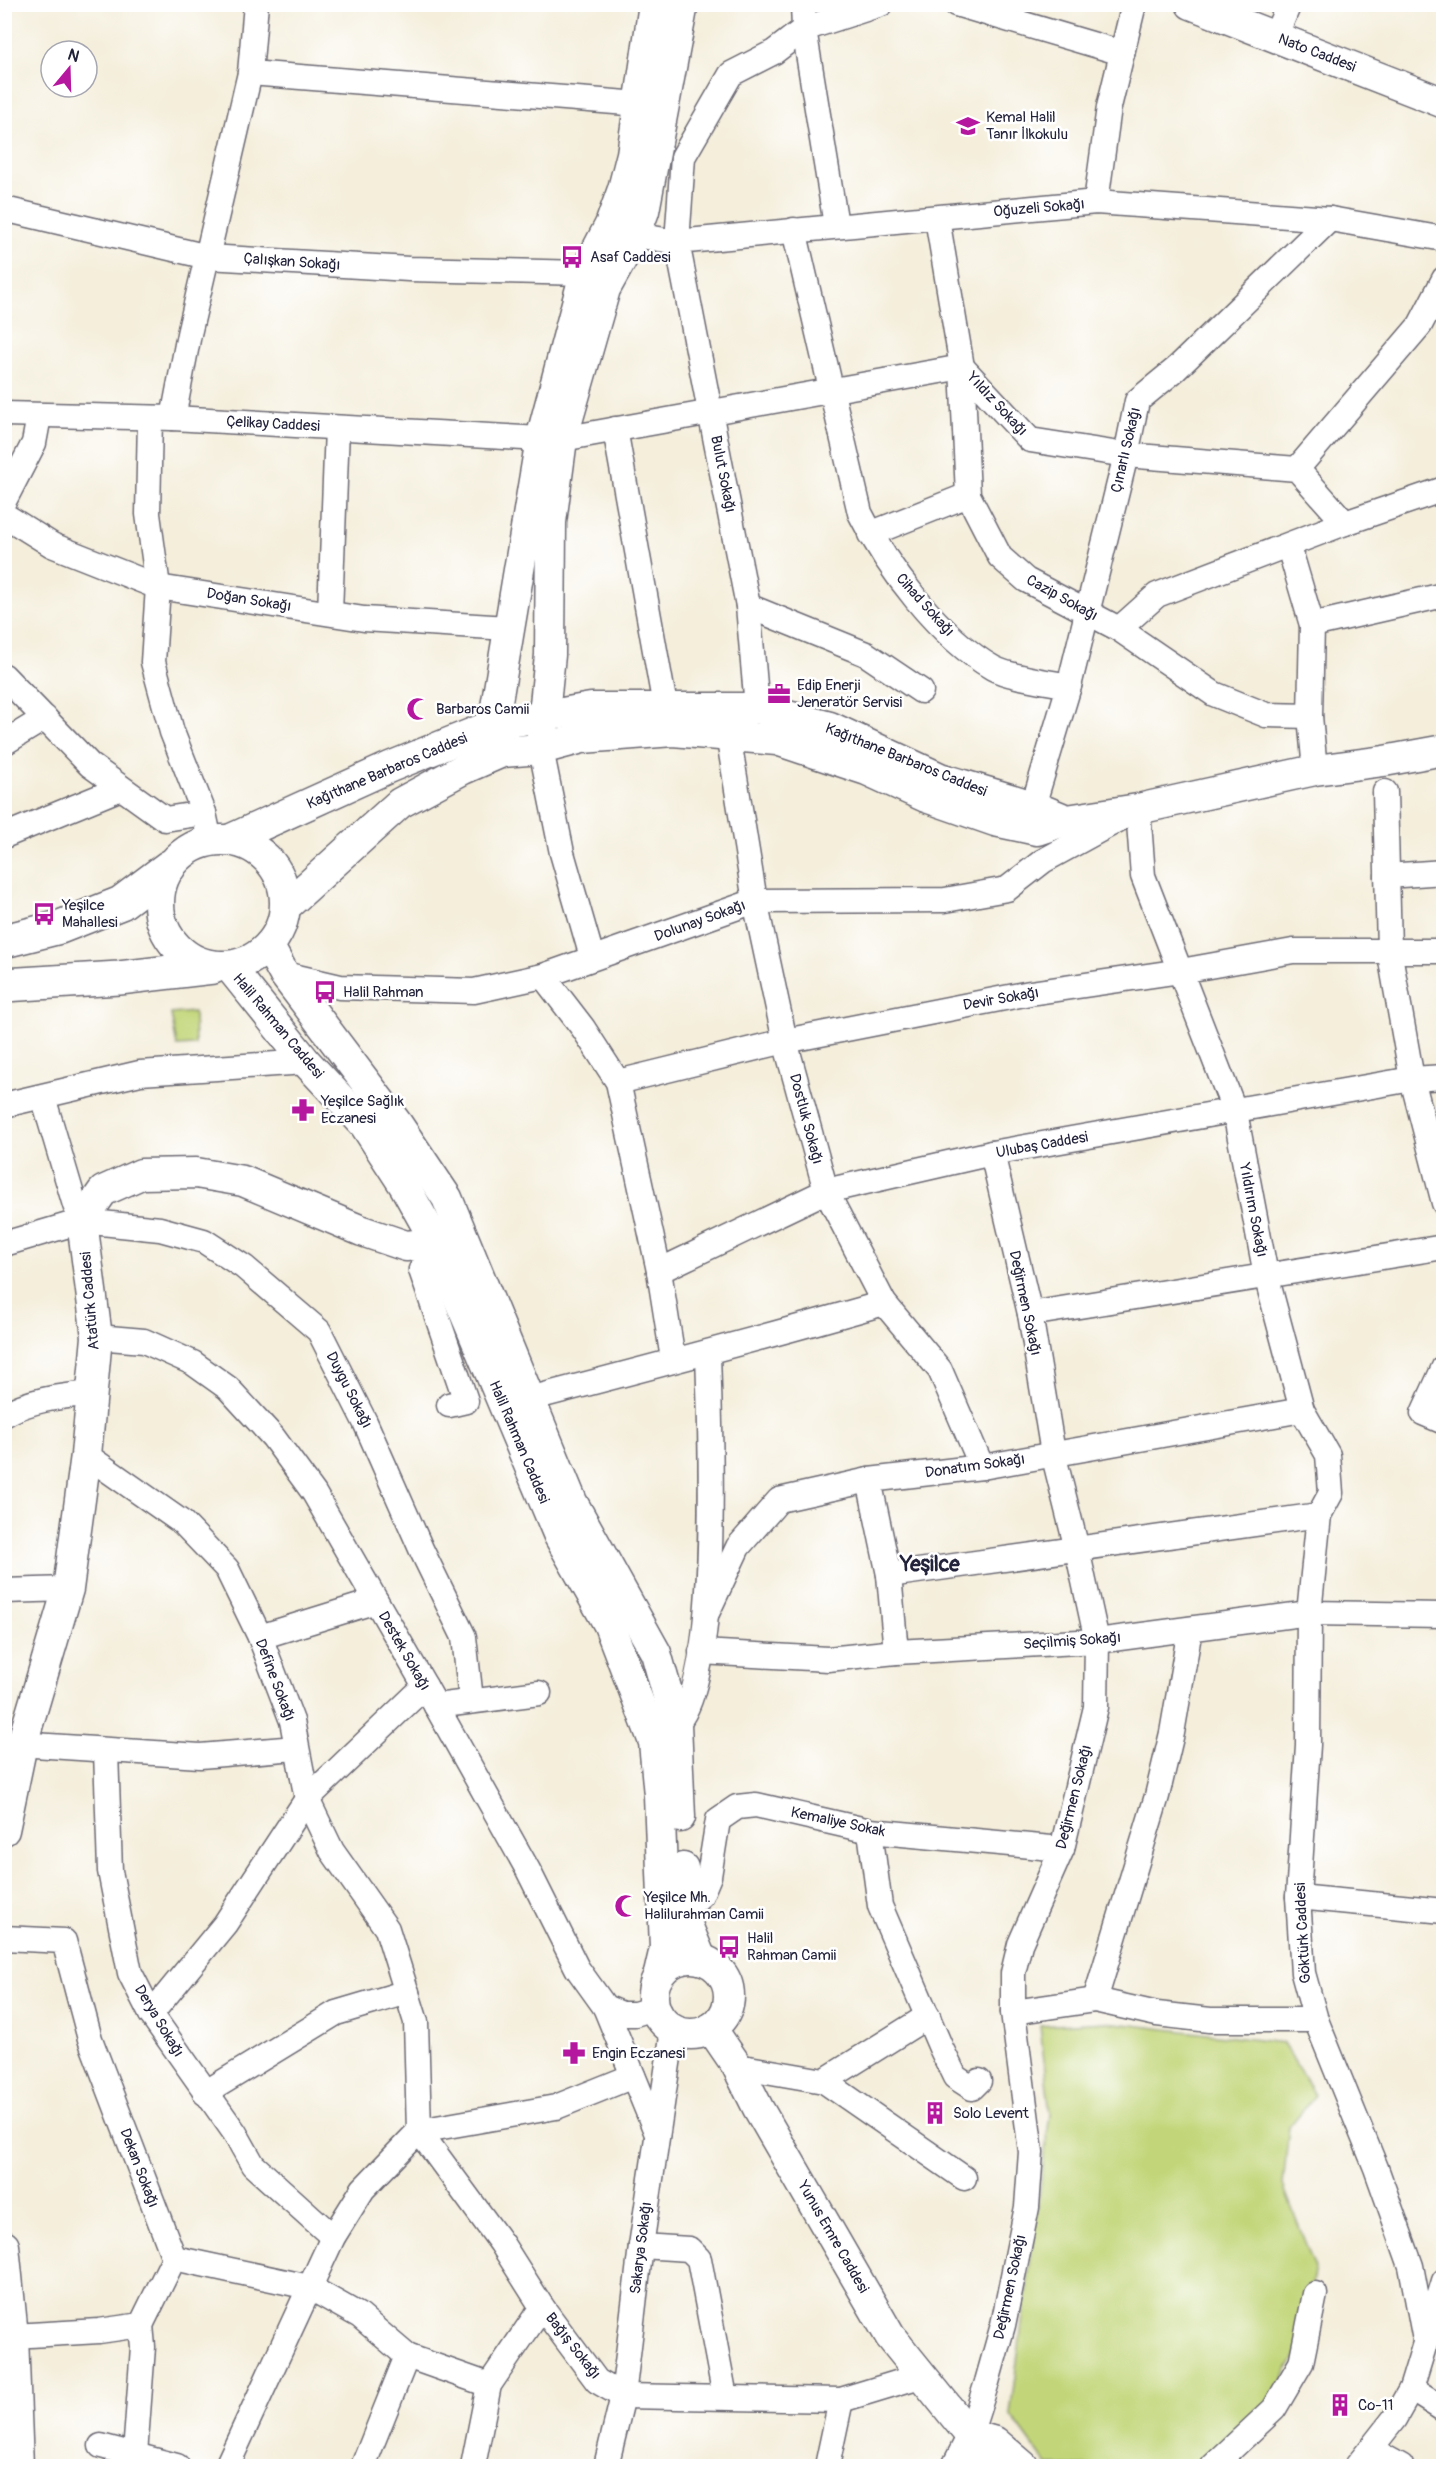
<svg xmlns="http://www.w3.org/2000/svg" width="1448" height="2471" font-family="Pangolin,sans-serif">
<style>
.green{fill:#c2d679;stroke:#727c5a;stroke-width:1.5}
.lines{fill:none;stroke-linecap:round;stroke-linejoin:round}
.minor-casing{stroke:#6c6973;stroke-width:27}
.tertiary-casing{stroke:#6c6973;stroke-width:33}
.secondary-casing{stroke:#6c6973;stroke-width:36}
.minor{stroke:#fff;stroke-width:24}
.tertiary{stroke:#fff;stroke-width:30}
.secondary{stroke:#fff;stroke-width:33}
.labels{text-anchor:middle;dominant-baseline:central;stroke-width:5;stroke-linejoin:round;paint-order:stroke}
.street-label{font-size:15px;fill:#22223b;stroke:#fff}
.poi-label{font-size:15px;fill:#22223b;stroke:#fff;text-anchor:start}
.district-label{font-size:21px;font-weight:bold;fill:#22223b;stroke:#fff}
</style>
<rect width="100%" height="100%" fill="#fff"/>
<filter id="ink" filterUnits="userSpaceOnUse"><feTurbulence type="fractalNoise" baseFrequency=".0167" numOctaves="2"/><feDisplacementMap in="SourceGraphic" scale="12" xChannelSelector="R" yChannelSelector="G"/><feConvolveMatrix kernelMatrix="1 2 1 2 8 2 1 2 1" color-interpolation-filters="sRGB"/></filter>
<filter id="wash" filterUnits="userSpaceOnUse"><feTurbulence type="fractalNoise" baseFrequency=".008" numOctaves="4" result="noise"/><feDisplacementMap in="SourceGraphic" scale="24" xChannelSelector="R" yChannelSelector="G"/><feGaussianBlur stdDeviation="1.35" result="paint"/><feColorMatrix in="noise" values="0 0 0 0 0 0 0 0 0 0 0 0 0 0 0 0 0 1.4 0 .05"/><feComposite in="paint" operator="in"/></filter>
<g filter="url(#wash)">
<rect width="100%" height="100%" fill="#f4eedb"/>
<g class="green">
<polygon points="194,1012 195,1045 177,1046 171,1014"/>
<polygon points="1106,2022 1283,2043 1315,2095 1289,2127 1283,2185 1315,2268 1296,2356 1266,2409 1203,2466 1048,2466 1010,2414 1050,2114 1040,2026"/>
</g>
</g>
<g filter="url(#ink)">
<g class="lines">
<g class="minor-casing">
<g id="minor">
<polyline points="956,4 1122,53"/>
<polyline points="1275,37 1289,4"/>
<polyline points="250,73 640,104"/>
<polyline points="1096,202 1109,107 1134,4"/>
<polyline points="4,209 208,257 409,269 585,273"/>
<polyline points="937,218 962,367 968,495 1000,557 1026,580 1119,629 1214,694 1266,715 1310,716"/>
<polyline points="836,225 804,29 881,4"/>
<path d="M794,230L860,513C887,568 939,637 993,668C1009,677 1050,682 1069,686L1033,806"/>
<polyline points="635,235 677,242 1096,202 1330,219 1444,239"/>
<polyline points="4,414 173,418 541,439"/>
<polyline points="150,418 148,514 158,587 153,662 172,732 204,813"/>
<polyline points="173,418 189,334 250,73 256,4"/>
<polyline points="615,429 665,706"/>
<polyline points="562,439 962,367 1030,440 1126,455 1297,469 1345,523 1444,489"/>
<polyline points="1297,469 1420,325 1444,279"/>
<polyline points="4,501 34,443 39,416"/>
<polyline points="4,515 52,545 158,587 364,619 508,628"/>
<polyline points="870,534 968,495"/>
<polyline points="1289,547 1312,625 1310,716 1315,770"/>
<polyline points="748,606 866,654 921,691"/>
<polyline points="330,613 337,428"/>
<polyline points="1312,625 1444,595"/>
<polyline points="1119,629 1157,595 1345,523"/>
<polyline points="4,676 90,765 165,819 204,813 210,841"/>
<polyline points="1069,686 1126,455 1137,401 1176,369 1330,219"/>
<polyline points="757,708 748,606 677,242 683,157 731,74 774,52 804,29 803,4"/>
<polyline points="728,734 755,901 785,1041 826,1191 884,1303 940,1370 982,1467"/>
<polyline points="4,743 45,718"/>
<polyline points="541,749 562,853 592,957"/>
<polyline points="1385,792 1389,949 1412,1079 1444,1203"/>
<polyline points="4,836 121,788"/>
<polyline points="1387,876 1444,872"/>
<polyline points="284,974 340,987 474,991 543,976 755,901 945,900 1007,889 1043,861 1138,809 1143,876 1235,1112 1266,1275 1302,1410 1328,1455 1331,1493 1319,1515 1309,1613 1308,1745 1298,1897 1303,1973 1316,2020 1376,2168 1411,2266 1425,2340"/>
<polyline points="543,976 583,1028 618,1082 659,1271 673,1359"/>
<polyline points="618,1082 785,1041 1030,993 1181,971 1293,951 1444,951"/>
<polyline points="43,1097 75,1205 82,1221"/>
<polyline points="4,1105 140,1073 306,1062"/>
<polyline points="4,1244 82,1221 160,1229 204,1241 244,1267 319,1331 365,1422 422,1551 464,1637 471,1700"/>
<polyline points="439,1254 421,1270 466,1401 449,1405"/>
<polyline points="659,1271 826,1191 992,1153 1412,1079 1444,1077"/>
<polyline points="1030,1314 1444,1247"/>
<polyline points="97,1337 144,1341 193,1363 228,1388 273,1437 314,1493 425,1686 528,1870 577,1968 605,2007 622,2014 635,2014 654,2008"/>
<polyline points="1444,1367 1423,1413 1444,1422"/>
<path d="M529,1399C648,1368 766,1337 884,1303"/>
<path d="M4,1415C29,1399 65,1396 93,1393"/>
<polyline points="86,1455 183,1523 227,1569 260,1637 292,1721 307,1799 332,1851 387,1929 416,2022 419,2131"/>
<polyline points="869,1480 889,1575 896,1652"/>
<polyline points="889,1575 1319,1515"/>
<polyline points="4,1591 68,1589"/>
<polyline points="708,1611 738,1547 779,1500 869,1480 982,1467 1302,1410"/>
<polyline points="260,1637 376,1601"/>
<polyline points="701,1652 828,1659 896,1652 1097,1641 1309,1613 1444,1615"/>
<polyline points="436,1706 539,1693"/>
<path d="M676,1724C722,1681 710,1423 708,1354"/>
<polyline points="4,1743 200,1756 296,1748"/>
<polyline points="106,1751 110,1871 130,1973 151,2014 235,2133 253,2165 333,2237"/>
<polyline points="870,1831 880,1906 941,2048 955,2077 972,2088 979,2081"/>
<polyline points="1298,1897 1444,1911"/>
<polyline points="685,1909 701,1895 709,1876 718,1820 737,1807 756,1805 870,1831 1062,1849"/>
<polyline points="4,1938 64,1941 90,2039 174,2258 141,2325 99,2331 13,2336"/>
<polyline points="1095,2000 1157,1796 1172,1733 1190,1629"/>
<polyline points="605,2007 657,2134"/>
<polyline points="1013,2012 1095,2000 1157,2014 1210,2020 1316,2020"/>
<polyline points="151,2014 225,1924 307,1799 425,1686"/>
<polyline points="737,2066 824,2081 928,2016"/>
<polyline points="824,2081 964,2178"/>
<polyline points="205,2093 336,2013 407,1992"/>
<polyline points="419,2131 502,2244 542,2307 597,2381 623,2396 841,2400 920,2376"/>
<polyline points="419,2131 556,2107 633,2076"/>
<polyline points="641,2246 689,2249 699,2259 725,2397"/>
<polyline points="174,2258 309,2287 360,2316 407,2356 489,2385"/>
<polyline points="1411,2389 1444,2410"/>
<polyline points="101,2446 177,2466"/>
<polyline points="1372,2450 1401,2466"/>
<polyline points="135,2454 143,2347 141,2325"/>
<polyline points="227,2466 333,2237 363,2189 419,2131"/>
<polyline points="363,2466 407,2356"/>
<polyline points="473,2466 489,2385 542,2307"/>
<polyline points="606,2466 623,2396 641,2246 673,2030"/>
<polyline points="827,2466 841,2400"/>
<polyline points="954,2466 970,2435 987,2382 1003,2325 1027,2207 1031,2152 1013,2012 1013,1973 1020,1944 1062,1849 1096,1707 1097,1641 1077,1549 1053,1453 1030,1314 992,1153"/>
<polyline points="1213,2466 1274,2409 1301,2363 1315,2294"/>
<polyline points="1357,2466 1394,2419 1411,2389 1444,2281"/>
</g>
</g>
<g class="tertiary-casing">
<g id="tertiary">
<polyline points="1191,4 1444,103"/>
<polyline points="493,725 541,439 585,273 610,225 623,189 632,154 654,4"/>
<polyline points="542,734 550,655 551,522 562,439 605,289 635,235 644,211 683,4"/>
<circle cx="222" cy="903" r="63"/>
<polyline points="229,840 390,767 493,725 591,708 757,708 830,727 940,778 1033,806 1067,820"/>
<polyline points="286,906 400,803 463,769 502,752 541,749 582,738 673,731 777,740 867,770 926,797 995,821 1037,830 1067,820 1138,809 1315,770 1384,761 1444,750"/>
<polyline points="269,947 284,974 398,1125 447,1198 572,1502 656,1653 676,1724 680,1817"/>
<polyline points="229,966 306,1062 365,1125 404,1185 433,1237 559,1536 609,1625 654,1742 659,1795 665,1948 659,1974"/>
<polyline points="4,1830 22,1744 68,1589 86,1455 97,1337 82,1221 103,1191 141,1174 196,1173 243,1181 362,1231 406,1246 426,1244 433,1237"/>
<polyline points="683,1868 687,1925 701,1959"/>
<circle cx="691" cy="1996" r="38"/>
<polyline points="711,2028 737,2066 758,2108 890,2336 970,2435 987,2466"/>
<polyline points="4,2246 13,2336 18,2466"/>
<polyline points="970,2435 995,2442 1023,2466"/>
</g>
</g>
<g class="secondary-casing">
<g id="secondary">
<polyline points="4,941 60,927 121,903 169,867"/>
<polyline points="4,985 119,978 213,967"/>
</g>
</g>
<use href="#minor" class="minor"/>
<use href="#tertiary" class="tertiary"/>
<use href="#secondary" class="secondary"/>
</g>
</g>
<defs>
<g id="school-bare" transform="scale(1.8)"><path d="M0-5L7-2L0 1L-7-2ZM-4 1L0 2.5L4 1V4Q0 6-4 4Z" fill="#b5179e" stroke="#fff" stroke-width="2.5" paint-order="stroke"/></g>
<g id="bus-bare" transform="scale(1.8)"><path d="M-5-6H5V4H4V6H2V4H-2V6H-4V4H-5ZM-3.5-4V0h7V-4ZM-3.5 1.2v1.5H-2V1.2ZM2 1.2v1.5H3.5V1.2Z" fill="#b5179e" stroke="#fff" stroke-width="2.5" paint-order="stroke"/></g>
<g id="office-bare" transform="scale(1.8)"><path d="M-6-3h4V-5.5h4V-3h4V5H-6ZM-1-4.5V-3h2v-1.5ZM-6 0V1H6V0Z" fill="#b5179e" stroke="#fff" stroke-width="2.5" paint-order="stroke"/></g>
<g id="mosque-bare" transform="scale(1.8)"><path d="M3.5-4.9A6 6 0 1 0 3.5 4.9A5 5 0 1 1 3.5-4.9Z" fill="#b5179e" stroke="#fff" stroke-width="2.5" paint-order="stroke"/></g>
<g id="pharmacy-bare" transform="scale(1.8)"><path d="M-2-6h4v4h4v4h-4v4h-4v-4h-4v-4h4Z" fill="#b5179e" stroke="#fff" stroke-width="2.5" paint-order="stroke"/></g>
<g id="building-bare" transform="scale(1.8)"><path d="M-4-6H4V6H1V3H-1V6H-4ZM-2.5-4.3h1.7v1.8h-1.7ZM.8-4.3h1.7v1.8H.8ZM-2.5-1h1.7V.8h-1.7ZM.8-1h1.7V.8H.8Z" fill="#b5179e" stroke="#fff" stroke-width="2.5" paint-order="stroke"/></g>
</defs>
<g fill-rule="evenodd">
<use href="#school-bare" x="968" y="126"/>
<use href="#bus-bare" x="572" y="257"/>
<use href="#office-bare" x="779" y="694"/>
<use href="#mosque-bare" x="418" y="709"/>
<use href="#bus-bare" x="44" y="914"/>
<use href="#bus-bare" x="325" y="992"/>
<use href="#pharmacy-bare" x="303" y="1110"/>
<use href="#mosque-bare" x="626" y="1906"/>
<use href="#bus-bare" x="729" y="1947"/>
<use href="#pharmacy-bare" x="574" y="2053"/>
<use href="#building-bare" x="935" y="2113"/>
<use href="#building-bare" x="1340" y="2405"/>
</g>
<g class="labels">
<g class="street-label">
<text transform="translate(1317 53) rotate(21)">Nato Caddesi</text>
<text transform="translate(1039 208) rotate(-5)">Oğuzeli Sokağı</text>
<text transform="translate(292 262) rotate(4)">Çalışkan Sokağı</text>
<text transform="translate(997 404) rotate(47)">Yıldız Sokağı</text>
<text transform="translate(273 424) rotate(3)">Çelikay Caddesi</text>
<text transform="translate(1126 450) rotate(-77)">Çınarlı Sokağı</text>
<text transform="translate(723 474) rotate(79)">Bulut Sokağı</text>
<text transform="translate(1062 598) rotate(29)">Cazip Sokağı</text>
<text transform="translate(249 600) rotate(9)">Doğan Sokağı</text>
<text transform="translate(925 605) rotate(48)">Cihad Sokağı</text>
<text transform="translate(906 760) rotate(22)">Kağıthane Barbaros Caddesi</text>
<text transform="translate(387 771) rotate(-23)">Kağıthane Barbaros Caddesi</text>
<text transform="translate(700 921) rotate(-20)">Dolunay Sokağı</text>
<text transform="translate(1001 999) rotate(-10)">Devir Sokağı</text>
<text transform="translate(278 1026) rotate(50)">Halil Rahman Caddesi</text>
<text transform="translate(806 1119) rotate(75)">Dostluk Sokağı</text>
<text transform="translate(1042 1145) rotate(-10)">Ulubaş Caddesi</text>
<text transform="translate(1253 1210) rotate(79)">Yıldırım Sokağı</text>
<text transform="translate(90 1301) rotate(-95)">Atatürk Caddesi</text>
<text transform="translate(1025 1303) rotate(78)">Değirmen Sokağı</text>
<text transform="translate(349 1390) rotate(63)">Duygu Sokağı</text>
<text transform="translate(519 1442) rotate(67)">Halil Rahman Caddesi</text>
<text transform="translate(975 1466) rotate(-8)">Donatım Sokağı</text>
<text transform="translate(1072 1641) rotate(-4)">Seçilmiş Sokağı</text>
<text transform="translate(404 1651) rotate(60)">Destek Sokağı</text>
<text transform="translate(275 1680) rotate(69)">Define Sokağı</text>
<text transform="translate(1074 1797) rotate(-76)">Değirmen Sokağı</text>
<text transform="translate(838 1822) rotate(12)">Kemaliye Sokak</text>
<text transform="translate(1303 1933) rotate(-93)">Göktürk Caddesi</text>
<text transform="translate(159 2021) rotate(59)">Derya Sokağı</text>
<text transform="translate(139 2168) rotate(69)">Dekan Sokağı</text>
<text transform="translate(833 2237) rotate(60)">Yunus Emre Caddesi</text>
<text transform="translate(641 2248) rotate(-83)">Sakarya Sokağı</text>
<text transform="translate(1010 2287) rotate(-78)">Değirmen Sokağı</text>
<text transform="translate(573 2346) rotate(52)">Bağış Sokağı</text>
</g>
<g class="poi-label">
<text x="986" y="117">Kemal Halil<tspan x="986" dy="17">Tanır İlkokulu</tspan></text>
<text x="590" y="257">Asaf Caddesi</text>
<text x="797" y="685">Edip Enerji<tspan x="797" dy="17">Jeneratör Servisi</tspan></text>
<text x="436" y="709">Barbaros Camii</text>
<text x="62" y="905">Yeşilce<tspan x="62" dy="17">Mahallesi</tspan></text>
<text x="343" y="992">Halil Rahman</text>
<text x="321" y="1101">Yeşilce Sağlık<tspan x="321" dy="17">Eczanesi</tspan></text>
<text x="644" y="1897">Yeşilce Mh.<tspan x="644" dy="17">Halilurahman Camii</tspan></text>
<text x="747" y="1938">Halil<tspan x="747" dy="17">Rahman Camii</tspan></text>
<text x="592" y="2053">Engin Eczanesi</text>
<text x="953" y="2113">Solo Levent</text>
<text x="1358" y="2405">Co-11</text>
</g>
<g class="district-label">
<text x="930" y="1564">Yeşilce</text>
</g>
</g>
<rect width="1448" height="2471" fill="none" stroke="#fff" stroke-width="24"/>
<g transform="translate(69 69) rotate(19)"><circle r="28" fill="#ffffff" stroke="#a7a7b1" stroke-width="1.5"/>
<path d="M0-4.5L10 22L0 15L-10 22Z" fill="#b5179e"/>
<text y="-9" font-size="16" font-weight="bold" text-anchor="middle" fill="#22223b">N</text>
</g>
</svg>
